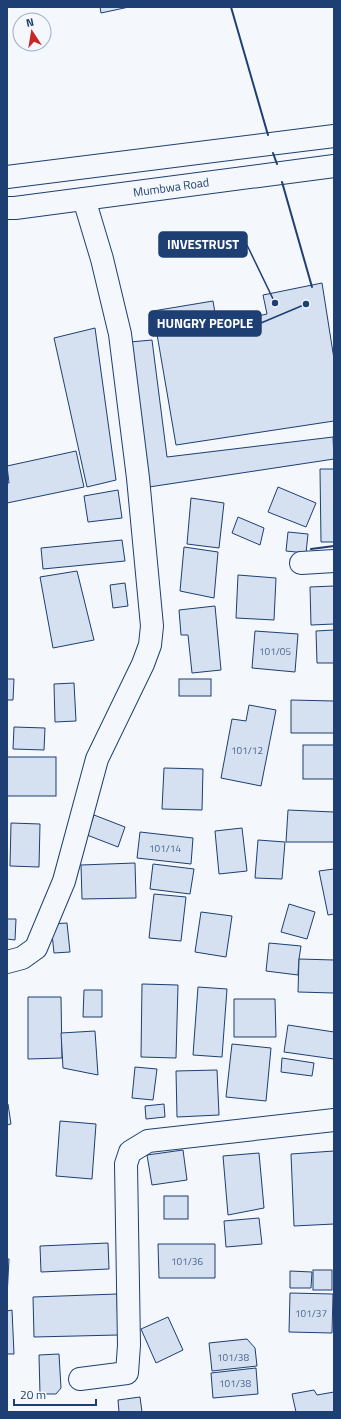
<svg xmlns="http://www.w3.org/2000/svg" width="341" height="1419" font-family="'Titillium Web',sans-serif">
<style>
.building{fill:#d5e0f0;stroke:#1d3f73}
.lines{fill:none;stroke-linecap:round;stroke-linejoin:round}
.minor-casing{stroke:#1d3f73;stroke-width:24}
.major-casing{stroke:#1d3f73;stroke-width:24}
.minor{stroke:#f4f7fb;stroke-width:22}
.major{stroke:#f4f7fb;stroke-width:22}
.wall{stroke:#1d3f73;stroke-width:2}
.labels{text-anchor:middle;dominant-baseline:central;stroke-width:3;stroke-linejoin:round;paint-order:stroke}
.number-label{font-size:10px;fill:#4b6792}
.street-label{font-size:12px;fill:#1d3f73;stroke:#f4f7fb}
.leader{fill:none;stroke:#1d3f73;stroke-width:1.5}
.callout-dot{fill:#1d3f73;stroke:#f4f7fb;stroke-width:1.5}
.callout{fill:#1d3f73;stroke:#1d3f73;stroke-width:1.5}
.callout-label{font-size:13px;text-anchor:middle;font-weight:bold;fill:#fff}
</style>
<rect width="100%" height="100%" fill="#f4f7fb"/>
<g class="building">
<polygon points="100,7 129,7 101,13"/>
<polygon points="322,283 334,359 334,421 176,445 153,311 213,301 217,325 267,314 263,295"/>
<polygon points="95,328 116,480 87,487 54,338"/>
<polygon points="152,340 167,457 333,437 334,459 149,487 130,342"/>
<polygon points="76,451 84,487 7,503 7,483 9,483 7,466"/>
<polygon points="320,469 334,469 334,542 321,542"/>
<polygon points="278,487 316,503 306,527 268,512"/>
<polygon points="118,490 122,518 88,522 84,496"/>
<polygon points="191,498 224,503 219,548 187,544"/>
<polygon points="238,517 264,528 260,545 232,533"/>
<polygon points="288,532 308,534 306,553 286,551"/>
<polygon points="122,540 125,561 43,569 41,548"/>
<polygon points="184,547 218,552 214,598 180,591"/>
<polygon points="77,571 94,640 53,648 40,577"/>
<polygon points="238,575 276,578 274,620 236,618"/>
<polygon points="125,583 128,606 113,608 110,585"/>
<polygon points="334,586 334,624 311,625 310,587"/>
<polygon points="215,606 221,670 192,673 188,635 181,635 179,610"/>
<polygon points="334,630 334,663 317,663 316,631"/>
<polygon points="255,631 298,634 295,672 252,668"/>
<polygon points="7,679 14,679 13,700 7,700"/>
<rect x="179" y="679" width="32" height="17"/>
<polygon points="74,683 76,721 55,722 54,684"/>
<polygon points="291,700 334,701 334,733 291,733"/>
<polygon points="249,705 276,710 261,786 221,778 232,719 246,721"/>
<polygon points="14,727 45,728 44,750 13,749"/>
<rect x="303" y="745" width="31" height="34"/>
<rect x="7" y="757" width="49" height="39"/>
<polygon points="164,768 203,769 202,810 162,809"/>
<polygon points="288,810 334,812 334,842 286,842"/>
<polygon points="94,815 125,827 118,847 87,835"/>
<polygon points="11,823 40,824 39,867 10,866"/>
<polygon points="242,828 247,871 219,874 215,831"/>
<polygon points="140,832 193,838 191,864 137,858"/>
<polygon points="258,840 285,842 282,879 255,878"/>
<polygon points="135,863 136,898 82,899 81,865"/>
<polygon points="153,864 194,869 190,894 150,889"/>
<polygon points="334,869 334,914 328,915 319,871"/>
<polygon points="154,894 186,897 181,941 149,938"/>
<polygon points="289,904 315,912 307,939 281,932"/>
<polygon points="201,912 232,916 226,957 195,952"/>
<polygon points="7,919 16,919 15,940 7,939"/>
<polygon points="67,923 70,952 54,953 51,924"/>
<polygon points="269,943 301,946 299,959 298,975 266,971"/>
<polygon points="299,959 334,960 334,993 298,992"/>
<polygon points="142,984 178,985 176,1058 141,1057"/>
<polygon points="198,987 227,989 222,1057 193,1055"/>
<polygon points="84,990 102,990 102,1017 83,1017"/>
<polygon points="28,997 61,997 62,1058 28,1059"/>
<polygon points="234,999 275,999 276,1037 234,1037"/>
<polygon points="288,1025 334,1032 334,1059 284,1052"/>
<polygon points="95,1031 98,1075 63,1068 61,1033"/>
<polygon points="232,1044 271,1048 266,1101 226,1097"/>
<polygon points="282,1058 314,1063 312,1076 281,1072"/>
<polygon points="135,1067 157,1069 153,1100 132,1098"/>
<polygon points="217,1070 219,1115 177,1117 176,1071"/>
<polygon points="7,1104 8,1104 11,1124 7,1125"/>
<polygon points="164,1104 165,1117 146,1119 145,1106"/>
<polygon points="60,1121 96,1124 92,1179 56,1176"/>
<polygon points="183,1150 187,1180 152,1185 147,1155"/>
<polygon points="334,1151 334,1224 294,1226 291,1154"/>
<polygon points="259,1153 264,1208 228,1215 223,1156"/>
<rect x="164" y="1196" width="24" height="23"/>
<polygon points="259,1218 262,1244 226,1247 224,1221"/>
<polygon points="108,1243 109,1269 41,1272 40,1246"/>
<polygon points="158,1244 215,1244 215,1278 159,1278"/>
<polygon points="7,1259 9,1259 7,1297"/>
<rect x="313" y="1270" width="19" height="20"/>
<polygon points="290,1271 312,1272 311,1288 290,1288"/>
<polygon points="290,1293 333,1294 332,1333 289,1332"/>
<polygon points="117,1294 118,1335 34,1337 33,1297"/>
<polygon points="12,1310 14,1354 7,1354 7,1311"/>
<polygon points="168,1317 183,1350 156,1363 141,1329"/>
<polygon points="247,1339 255,1348 257,1366 212,1371 209,1343"/>
<polygon points="59,1354 61,1388 56,1394 40,1394 39,1355"/>
<polygon points="256,1368 258,1394 213,1398 211,1373"/>
<polygon points="314,1390 317,1395 334,1392 334,1412 296,1412 292,1394"/>
<polygon points="140,1397 142,1412 119,1412 118,1400"/>
</g>
<g class="lines">
<g class="minor-casing">
<g id="minor">
<polyline points="301,563 334,561"/>
<polyline points="7,962 22,958 36,948 64,881 97,759 143,664 150,645 152,626 138,478 120,334 102,259 84,199"/>
<polyline points="80,1379 127,1373 129,1345 126,1164 130,1152 148,1141 334,1120"/>
</g>
</g>
<g class="major-casing">
<g id="major">
<polyline points="7,177 334,136"/>
<polyline points="7,208 15,208 334,166"/>
</g>
</g>
<use href="#minor" class="minor"/>
<use href="#major" class="major"/>
<g class="wall">
<polyline points="231,7 268,135"/>
<polyline points="273,153 277,164"/>
<polyline points="282,182 312,287"/>
<polyline points="311,549 334,546"/>
</g>
</g>
<g class="labels">
<g class="number-label">
<text x="275" y="651">101/05</text>
<text x="247" y="750">101/12</text>
<text x="165" y="848">101/14</text>
<text x="187" y="1261">101/36</text>
<text x="311" y="1313">101/37</text>
<text x="233" y="1357">101/38</text>
<text x="235" y="1383">101/38</text>
</g>
<g class="street-label">
<text transform="translate(171 187) rotate(-8)">Mumbwa Road</text>
</g>
</g>
<path class="leader" d="M275 303L247 245M306 304L261 323"/>
<g class="callout-dot">
<circle cx="275" cy="303" r="4"/>
<circle cx="306" cy="304" r="4"/>
</g>
<g class="callout">
<rect x="159" y="232" width="88" height="25" rx="4"/>
<rect x="149" y="311" width="112" height="25" rx="4"/>
</g>
<g class="callout-label">
<text x="203" y="249">INVESTRUST</text>
<text x="205" y="328">HUNGRY PEOPLE</text>
</g>
<rect width="341" height="1419" fill="none" stroke="#1d3f73" stroke-width="16"/>
<g transform="translate(32 32) rotate(348)"><circle r="19" fill="#f4f7fb" stroke="#9eadc5"/>
<path d="M0-3L7 15L0 10L-7 15Z" fill="#c62828"/>
<text y="-6" font-size="11" font-weight="bold" text-anchor="middle" fill="#1d3f73">N</text>
</g>
<path d="M14 1399v6h82v-6" fill="none" stroke="#1d3f73" stroke-width="2"/>
<text x="20" y="1399" font-size="12" fill="#1d3f73" stroke="#f4f7fb" stroke-width="3" paint-order="stroke">20 m</text>
</svg>
